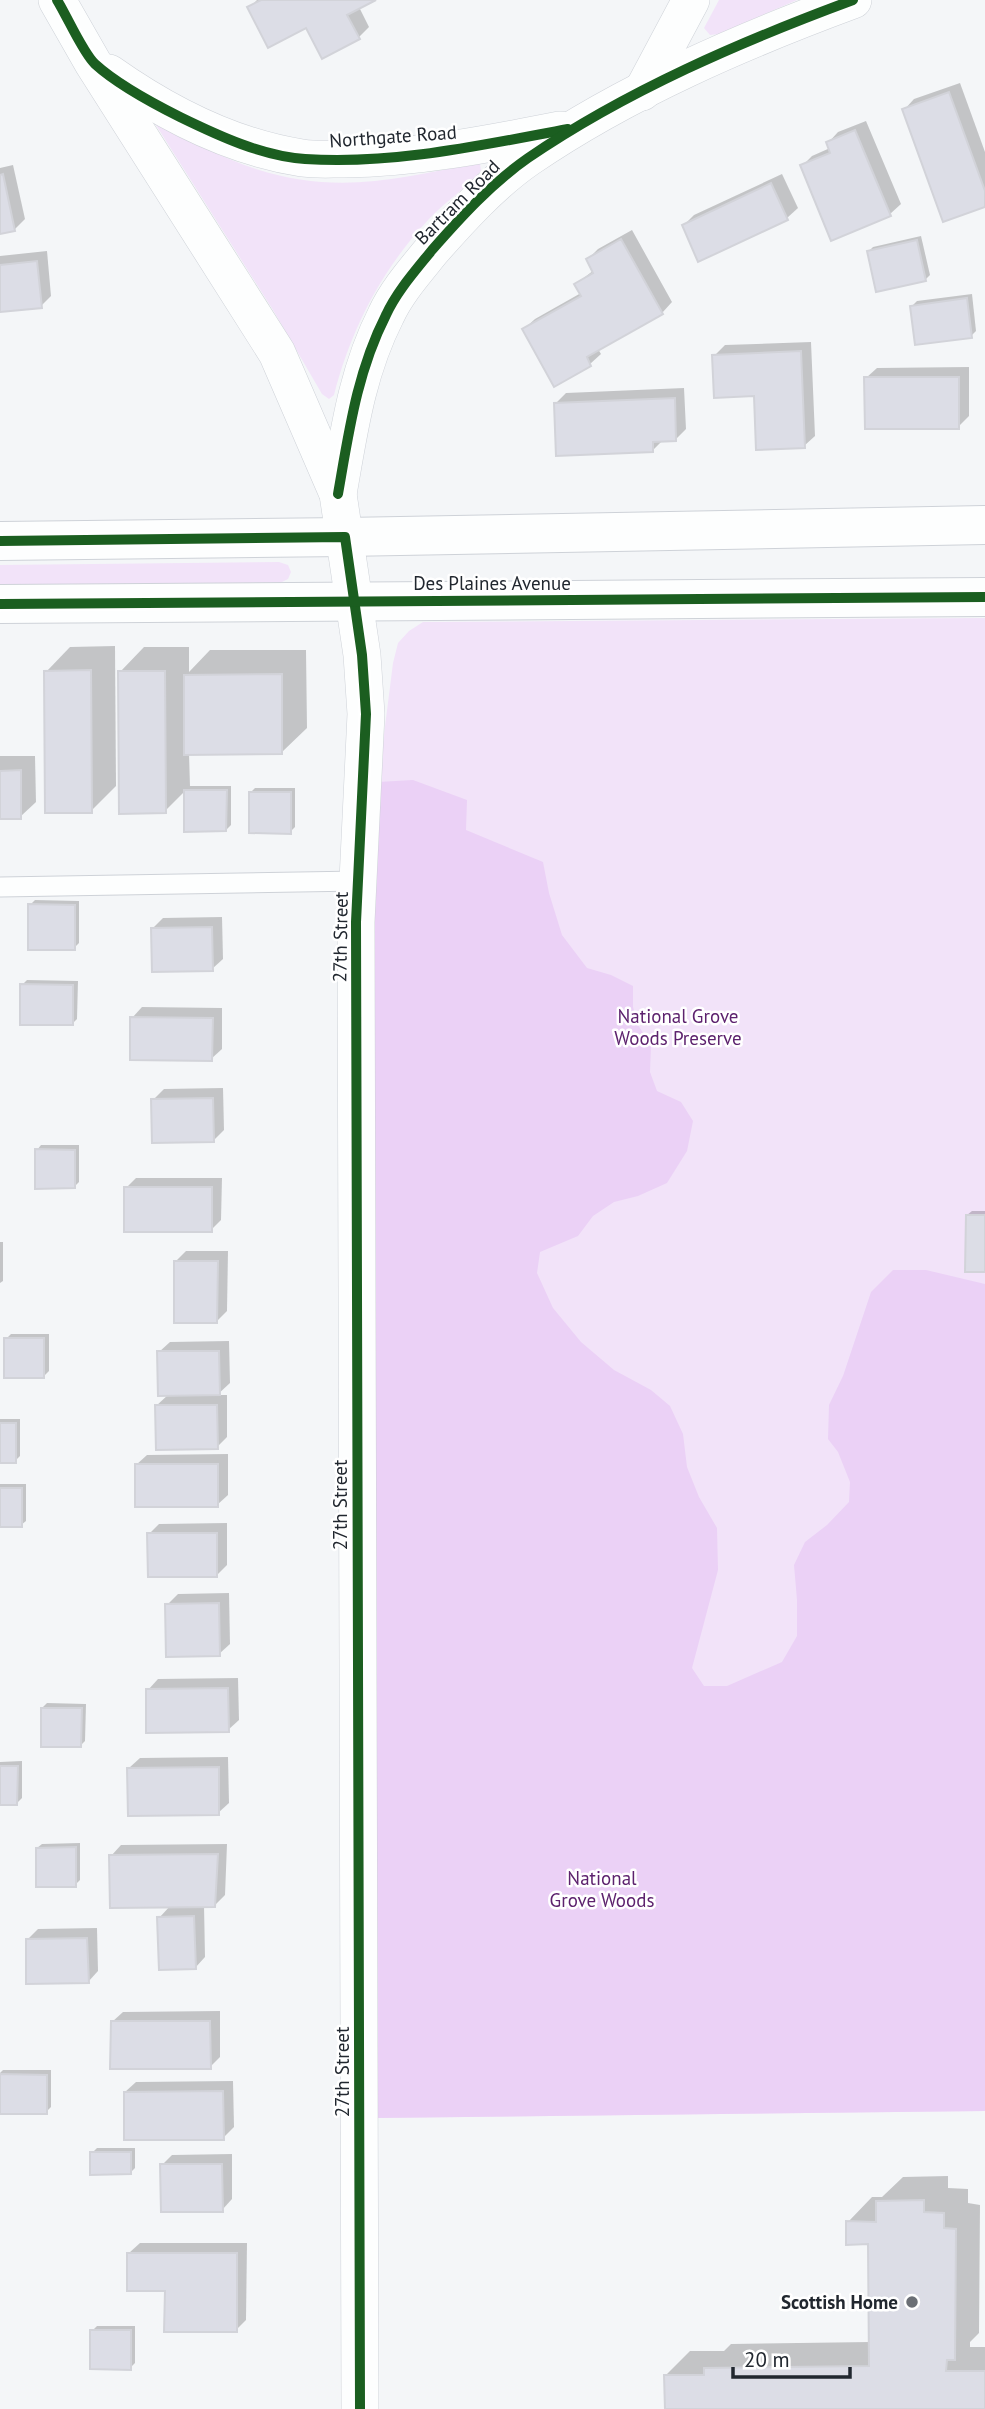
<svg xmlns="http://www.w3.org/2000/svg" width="985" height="2409" font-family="'PT Sans',sans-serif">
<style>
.green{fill:#f2e3f9}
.forest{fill:#ebd1f6}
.shadow{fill:#0003}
.building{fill:#dcdde6;stroke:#d2d3d9;stroke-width:2}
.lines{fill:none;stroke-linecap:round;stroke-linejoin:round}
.service-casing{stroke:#ced2d8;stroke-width:21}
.minor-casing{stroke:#ced2d8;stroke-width:38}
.tertiary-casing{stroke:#ced2d8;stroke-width:40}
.service{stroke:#fdfefe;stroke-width:19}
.minor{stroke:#fdfefe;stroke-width:37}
.tertiary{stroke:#fdfefe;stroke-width:38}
.cycleway-casing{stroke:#fff;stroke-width:15}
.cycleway{stroke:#1b5e20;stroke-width:10}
.poi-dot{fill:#6b6f75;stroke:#fff;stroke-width:2.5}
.labels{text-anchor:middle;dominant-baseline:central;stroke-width:5;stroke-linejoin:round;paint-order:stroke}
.street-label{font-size:19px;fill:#21272f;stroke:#fff}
.park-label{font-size:19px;fill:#5d226e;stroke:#fff}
.poi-label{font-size:19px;font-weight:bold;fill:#21272f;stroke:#fff;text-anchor:end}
</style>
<rect width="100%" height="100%" fill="#f4f6f8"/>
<g class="green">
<polygon points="719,0 797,0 719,34 710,35 704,28"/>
<path d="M154,122C187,138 221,158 256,169C336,195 398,179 477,163L480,164L481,171C465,189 445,202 429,219C382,269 351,329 334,395L329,399L322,394L273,310Z"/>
<polygon points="279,562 288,565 291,572 288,579 280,583 0,585 0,565"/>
<polygon points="985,618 985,2111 376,2118 378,782 393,663 398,643 409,631 423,622"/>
</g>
<polygon class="forest" points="413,780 467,800 466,830 543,862 549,893 562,935 587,968 611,975 633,986 633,1007 638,1025 651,1045 650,1072 657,1091 681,1102 693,1121 687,1151 667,1183 638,1196 614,1202 593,1216 578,1236 540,1252 537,1273 553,1308 581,1342 614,1370 651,1390 670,1406 683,1434 687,1467 699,1497 717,1528 718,1570 692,1668 704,1686 727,1686 782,1662 797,1636 797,1600 794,1565 805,1542 827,1525 849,1502 850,1482 838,1452 828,1439 829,1405 843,1376 871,1292 893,1270 926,1270 985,1284 985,2111 376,2118 370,931 378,782"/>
<g class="shadow">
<polygon points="257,0 372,0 359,7 369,27 359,37 307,26 249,8"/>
<polygon points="960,83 985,152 985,205 904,110 914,99"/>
<polygon points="866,121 901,204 890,214 802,166 812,156 830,148 828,143 838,132"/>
<polygon points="13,165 25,219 14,230 0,232 0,168"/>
<polygon points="782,174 798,208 787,218 699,259 684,225 694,215"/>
<polygon points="632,230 672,302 662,313 598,349 601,354 590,364 524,329 535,319 581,293 576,284 594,270 588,259 598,249"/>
<polygon points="921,236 930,275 925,280 868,252 873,247"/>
<polygon points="47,251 51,296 41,306 0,311 0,256"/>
<polygon points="972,294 976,331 971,336 912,306 917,301"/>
<polygon points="811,342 815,436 804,446 756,395 714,356 725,345"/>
<polygon points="969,367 969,416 958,427 866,378 877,368"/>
<polygon points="684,388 686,429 676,439 663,440 653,450 556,403 566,393"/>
<polygon points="115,646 116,786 91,811 46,672 70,647"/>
<polygon points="144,647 189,647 189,672 210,650 306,650 307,728 282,752 189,753 190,786 231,786 231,825 226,830 186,790 165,811 120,672"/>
<polygon points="0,756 35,756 36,802 20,817 0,817"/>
<polygon points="255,788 295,788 295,827 290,832 250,793"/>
<polygon points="35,900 79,901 79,943 74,948 30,905"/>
<polygon points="222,917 223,959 212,969 152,929 163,918"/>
<polygon points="27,980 78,981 77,1019 72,1024 22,985"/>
<polygon points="142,1007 222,1008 222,1049 211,1059 132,1018"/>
<polygon points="223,1088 224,1130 213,1141 153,1100 164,1089"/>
<polygon points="41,1145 79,1145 79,1182 74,1187 37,1150"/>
<polygon points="136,1178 222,1178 221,1220 211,1230 126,1188"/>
<polygon points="972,1211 985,1211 985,1271 967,1215"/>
<polygon points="0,1242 3,1242 3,1281 0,1283"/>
<polygon points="186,1251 228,1251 227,1311 216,1322 176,1261"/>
<polygon points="11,1334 49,1334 49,1371 44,1376 6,1339"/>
<polygon points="229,1341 230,1383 217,1395 227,1395 227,1437 217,1447 156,1406 169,1394 159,1352 170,1342"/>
<polygon points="0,1419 20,1419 20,1456 15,1461 0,1461"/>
<polygon points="228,1454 228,1495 217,1505 136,1465 147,1455"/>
<polygon points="0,1484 26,1484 26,1521 21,1525 0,1526"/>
<polygon points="227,1523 227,1565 217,1575 149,1534 159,1524"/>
<polygon points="229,1593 230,1644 219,1654 167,1605 178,1594"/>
<polygon points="238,1678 239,1720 228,1730 148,1690 158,1679"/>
<polygon points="47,1703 86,1704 85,1741 80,1746 42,1708"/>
<polygon points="228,1757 229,1803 218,1813 129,1768 140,1758"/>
<polygon points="22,1761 22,1798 17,1803 0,1803 0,1762"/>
<polygon points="80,1843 80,1880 75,1885 37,1848 42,1844"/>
<polygon points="227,1844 225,1895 215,1905 204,1905 205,1957 195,1968 159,1918 171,1905 111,1856 121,1845"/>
<polygon points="97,1928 98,1971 88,1982 27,1940 38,1929"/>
<polygon points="220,2011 220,2057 210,2067 112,2022 123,2012"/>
<polygon points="3,2070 51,2070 51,2107 46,2112 0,2112 0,2073"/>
<polygon points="233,2081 234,2127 223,2138 125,2092 136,2082"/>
<polygon points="97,2148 135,2148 135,2168 130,2173 92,2153"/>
<polygon points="232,2154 232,2199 222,2210 162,2165 172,2155"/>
<polygon points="948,2176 948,2188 968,2189 968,2203 980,2205 979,2333 970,2342 970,2347 985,2347 985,2409 667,2409 665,2376 690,2351 724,2351 731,2344 870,2342 869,2242 848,2222 872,2197 882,2197 903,2177"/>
<polygon points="140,2243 247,2243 246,2320 236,2330 166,2289 129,2253"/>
<polygon points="97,2326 135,2326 135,2363 130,2368 92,2331"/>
</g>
<g class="building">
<polygon points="261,0 376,0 347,15 360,39 322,59 306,28 268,48 247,7"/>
<polygon points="949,92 985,191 985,207 943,222 902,109"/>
<polygon points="855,130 891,216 831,241 800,165 830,153 826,142"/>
<polygon points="3,174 15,231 0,234 0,175"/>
<polygon points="771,183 788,220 698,262 682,225"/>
<polygon points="621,239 663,314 587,357 591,366 554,387 522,329 581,296 574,284 593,273 586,259"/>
<polygon points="917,240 926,281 876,292 867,251"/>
<polygon points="37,261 42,308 0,312 0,265"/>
<polygon points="967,298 972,338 915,345 910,306"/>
<polygon points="801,351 805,448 756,450 754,396 714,398 712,355"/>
<polygon points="864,377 959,377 959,429 865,429"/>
<polygon points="675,398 676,441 653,442 653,452 556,456 554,403"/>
<polygon points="91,670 92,813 45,813 44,671"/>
<polygon points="118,671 165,671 166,813 119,814"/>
<polygon points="282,674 282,754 184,755 184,675"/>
<polygon points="21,770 21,819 0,819 0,771"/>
<polygon points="184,790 227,790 226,831 184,832"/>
<polygon points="249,792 291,792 291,834 249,833"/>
<polygon points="28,904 75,905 75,950 28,950"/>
<polygon points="212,927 213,971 152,972 151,928"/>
<polygon points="20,984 73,985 73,1025 20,1025"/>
<polygon points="130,1017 213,1018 212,1061 130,1060"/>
<polygon points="213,1098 214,1142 152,1143 151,1099"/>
<polygon points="35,1149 75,1150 75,1188 35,1189"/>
<rect x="124" y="1187" width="88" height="45"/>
<polygon points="966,1215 985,1215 985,1272 965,1272"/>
<polygon points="174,1261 218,1261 217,1323 174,1323"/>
<rect x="4" y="1338" width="40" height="40"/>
<polygon points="157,1351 219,1351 220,1395 158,1396"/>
<polygon points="155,1405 217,1405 218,1449 156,1450"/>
<rect x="0" y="1423" width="16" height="40"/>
<rect x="135" y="1464" width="83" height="43"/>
<rect x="0" y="1488" width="22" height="39"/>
<polygon points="147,1533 217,1533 217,1577 148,1577"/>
<polygon points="219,1603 220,1656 166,1657 165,1604"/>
<polygon points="228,1688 229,1732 146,1733 146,1689"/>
<polygon points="41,1708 82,1708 81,1747 41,1747"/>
<polygon points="0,1766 18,1766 17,1805 0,1805"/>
<polygon points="219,1767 219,1815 128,1816 127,1768"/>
<polygon points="76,1847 76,1887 36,1887 36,1848"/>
<polygon points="218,1854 215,1907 110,1908 109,1855"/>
<polygon points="194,1916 196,1969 159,1970 157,1917"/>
<polygon points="87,1938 89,1983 26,1984 26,1939"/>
<polygon points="111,2021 210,2021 211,2069 110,2069"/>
<polygon points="0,2074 47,2075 47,2114 0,2114"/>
<polygon points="223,2091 224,2140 124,2140 124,2092"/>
<polygon points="90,2152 131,2152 131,2174 90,2175"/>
<polygon points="160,2164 222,2164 223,2212 161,2212"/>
<polygon points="924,2200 924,2212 944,2213 944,2228 956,2229 955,2360 947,2360 946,2371 985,2371 985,2409 665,2409 664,2375 704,2375 704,2368 869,2366 868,2244 846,2245 846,2221 876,2222 876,2201"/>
<polygon points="127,2253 237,2253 237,2332 164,2332 165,2291 127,2291"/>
<polygon points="90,2330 131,2330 131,2370 90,2369"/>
</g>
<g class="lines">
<g class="service-casing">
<polyline id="service" points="0,887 358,881"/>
</g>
<g class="minor-casing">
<g id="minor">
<polyline points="57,0 93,63 277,353 338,494 362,655 366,714 356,922 360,2409"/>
<path d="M109,73C167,114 231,147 302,158C315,160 330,159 344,159C417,158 489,144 560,130"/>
<polyline points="642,92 691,0"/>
<path d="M338,494C349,431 357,372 386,315C397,291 416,270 432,250C461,217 492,183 528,158C626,91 742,41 853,0"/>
</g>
</g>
<g class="tertiary-casing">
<g id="tertiary">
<polyline points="0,541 345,537 985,525"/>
<polyline points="0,604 985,597"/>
</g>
</g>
<use href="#service" class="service"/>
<use href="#minor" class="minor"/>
<use href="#tertiary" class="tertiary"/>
<g class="cycleway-casing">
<g id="cycleway">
<path d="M57,0C67,16 83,53 95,64C118,85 152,103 180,117C219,136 262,156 305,159C393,165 482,145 568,129"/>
<path d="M338,494C349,431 357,372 386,315C397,291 416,270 432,250C461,217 492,183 528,158C626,91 742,41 853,0"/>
<polyline points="0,541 345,537 362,655 366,714 356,922 360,2409"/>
<polyline points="0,604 985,597"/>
</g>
</g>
<use href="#cycleway" class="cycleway"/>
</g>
<circle class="poi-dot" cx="912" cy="2302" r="7"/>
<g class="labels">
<g class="street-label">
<text transform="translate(393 136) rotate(-4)">Northgate Road</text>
<text transform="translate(457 202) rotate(-45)">Bartram Road</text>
<text x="492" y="583">Des Plaines Avenue</text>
<text transform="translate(340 937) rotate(-89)">27th Street</text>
<text transform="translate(340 1505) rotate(-90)">27th Street</text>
<text transform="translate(342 2072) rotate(-90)">27th Street</text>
</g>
<g class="park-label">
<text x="678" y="1016">National Grove<tspan x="678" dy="22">Woods Preserve</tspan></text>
<text x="602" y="1878">National<tspan x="602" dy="22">Grove Woods</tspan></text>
</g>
<g class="poi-label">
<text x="898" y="2302">Scottish Home</text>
</g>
</g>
<path d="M733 2367v10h117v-10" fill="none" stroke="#21272f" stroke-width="3.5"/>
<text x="744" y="2367" font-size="21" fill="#21272f" stroke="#ffffff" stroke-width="5" paint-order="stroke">20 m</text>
</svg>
